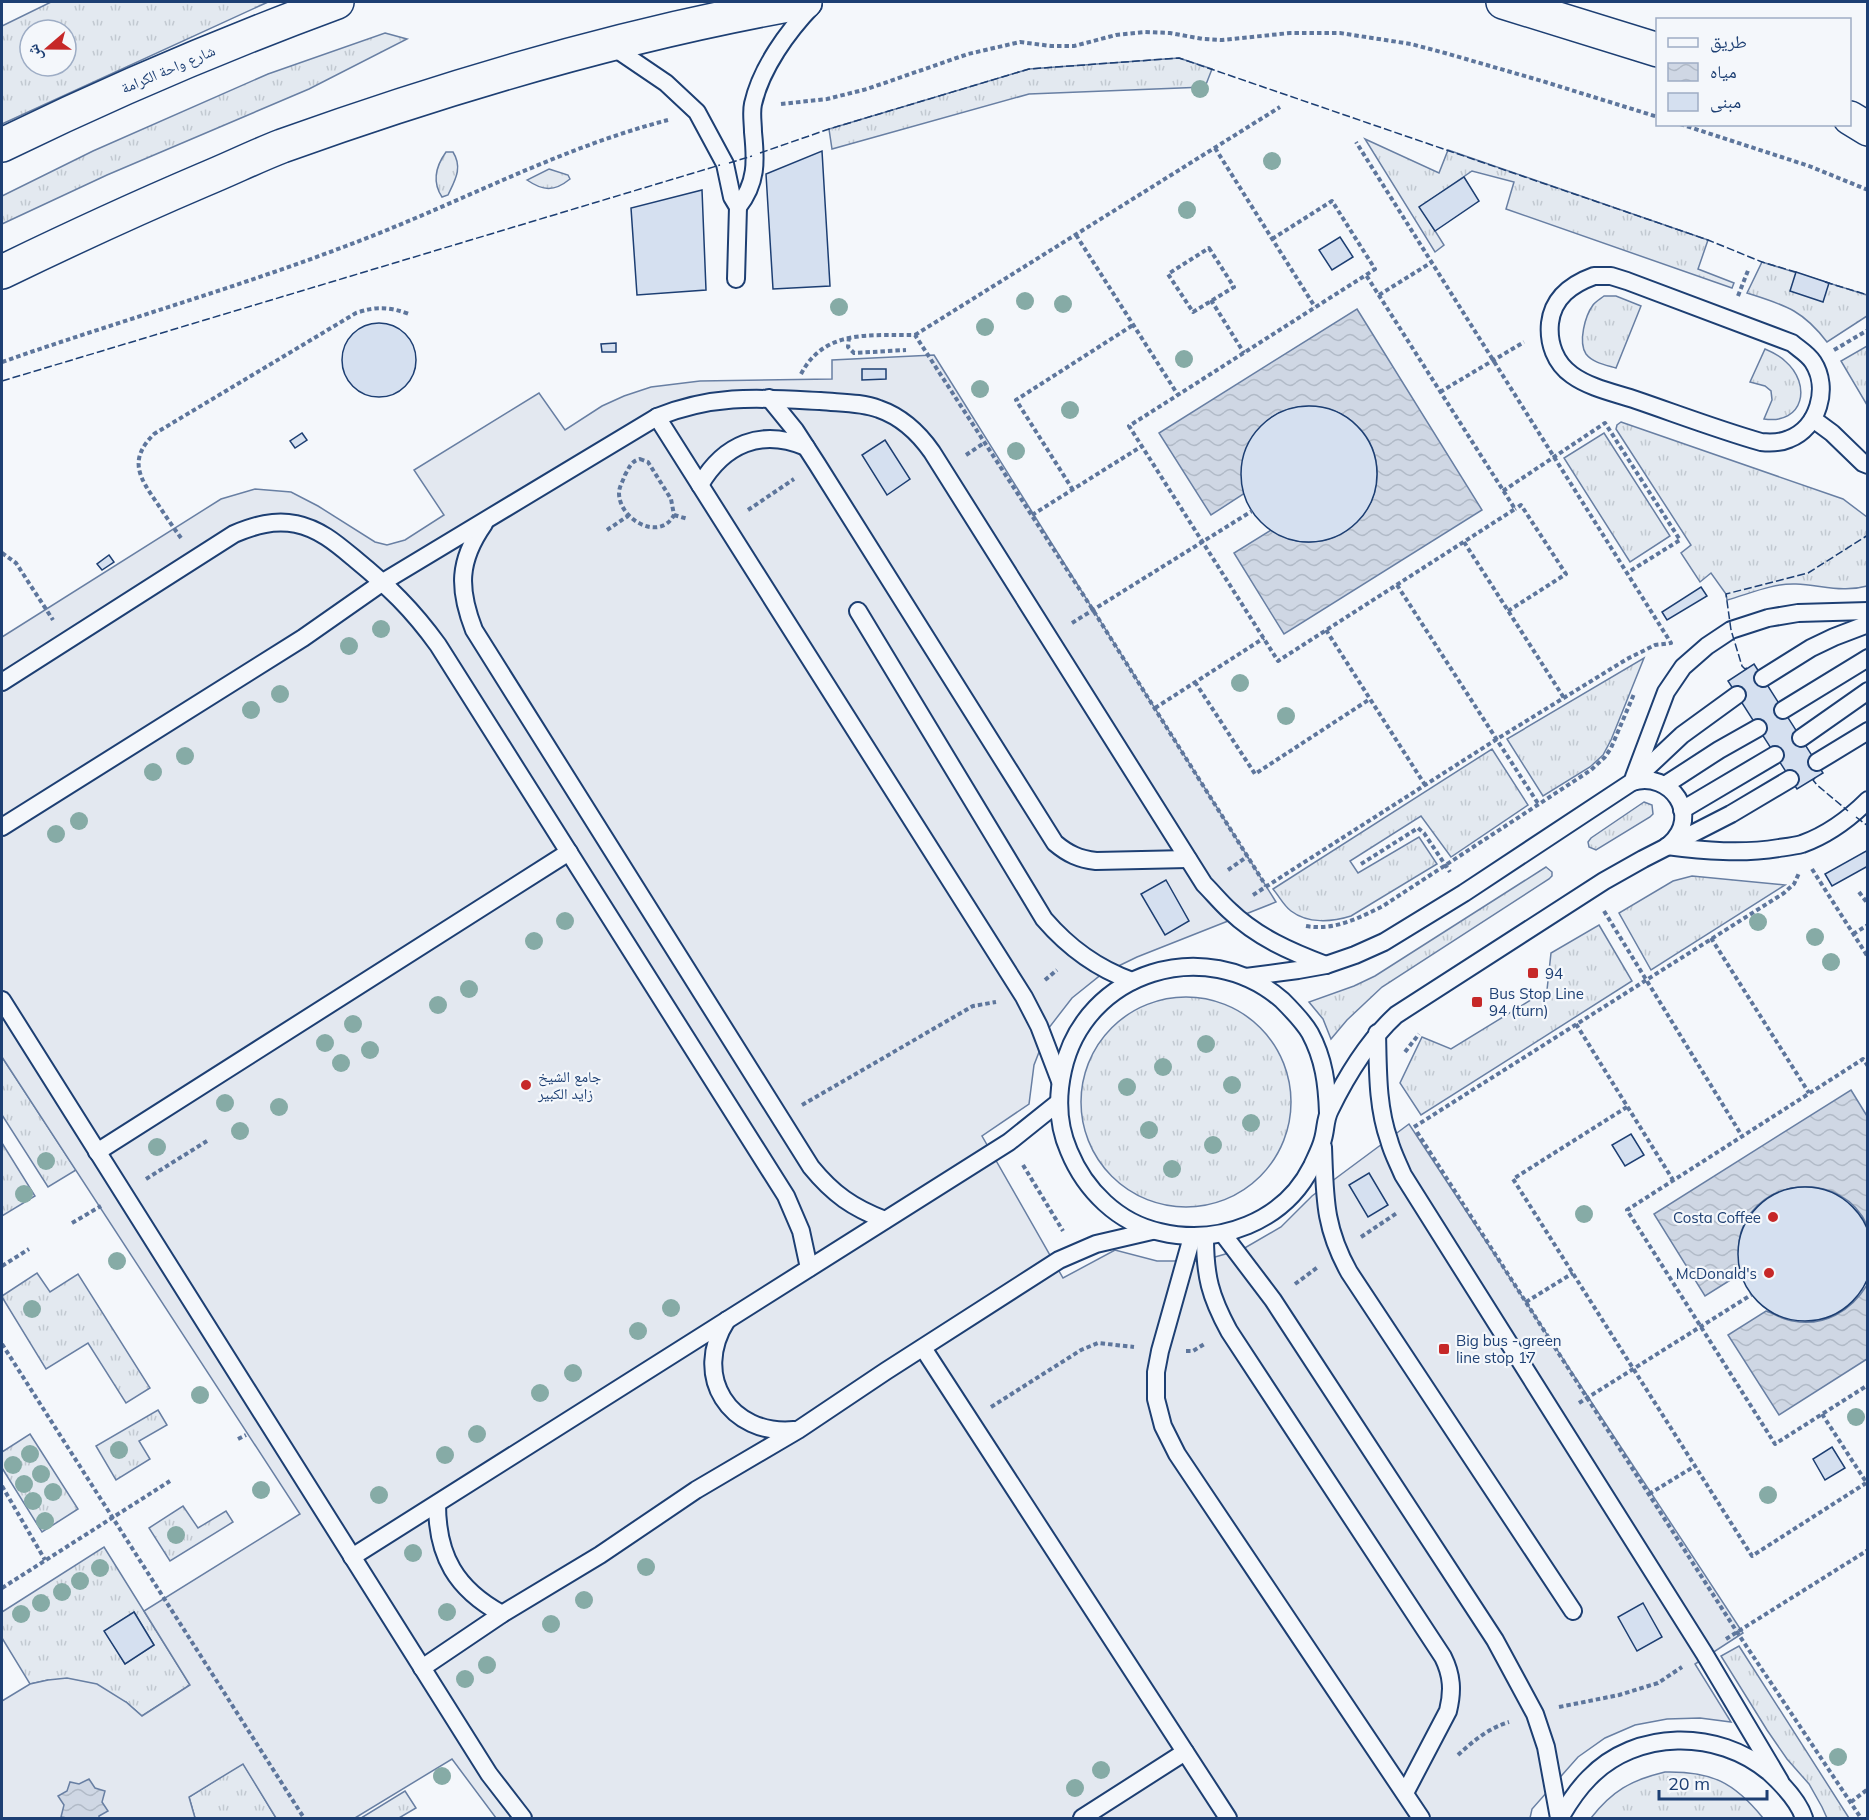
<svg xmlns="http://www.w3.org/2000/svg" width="1869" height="1820" font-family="Mulish,'Noto Naskh Arabic',sans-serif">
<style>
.grass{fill:url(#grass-tufts);stroke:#687fa3;stroke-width:1.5;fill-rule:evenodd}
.parking{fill:#e3e8f0;stroke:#687fa3;stroke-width:1.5}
.water{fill:url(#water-waves);stroke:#687fa3;stroke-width:1.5}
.building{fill:#d5e0f0;stroke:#1d3f73;stroke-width:1.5}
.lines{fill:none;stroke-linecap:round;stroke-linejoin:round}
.lane-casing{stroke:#1d3f73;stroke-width:20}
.secondary-casing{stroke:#1d3f73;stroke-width:36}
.highway-casing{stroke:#1d3f73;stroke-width:36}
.path{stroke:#5e769c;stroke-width:4;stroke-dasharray:4.5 3;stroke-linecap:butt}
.lane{stroke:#f4f7fb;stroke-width:16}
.secondary{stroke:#f4f7fb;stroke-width:33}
.highway{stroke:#f4f7fb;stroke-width:33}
.fence{stroke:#1d3f73;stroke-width:1.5;stroke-dasharray:8 3;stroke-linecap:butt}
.tree{fill:#86aba6}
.poi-dot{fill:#c62828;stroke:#f4f7fb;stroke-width:2}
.labels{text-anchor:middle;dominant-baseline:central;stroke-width:4.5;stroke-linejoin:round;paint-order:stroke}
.street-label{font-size:15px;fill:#1d3f73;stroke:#f4f7fb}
.poi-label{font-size:15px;fill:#1d3f73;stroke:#f4f7fb;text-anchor:start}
</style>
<defs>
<pattern id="grass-tufts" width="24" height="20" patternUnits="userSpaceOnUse" patternTransform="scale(1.5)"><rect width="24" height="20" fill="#e3e9f0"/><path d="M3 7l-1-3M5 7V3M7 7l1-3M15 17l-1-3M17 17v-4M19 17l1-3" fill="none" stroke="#c2c9d1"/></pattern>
<pattern id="water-waves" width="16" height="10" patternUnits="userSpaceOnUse" patternTransform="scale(1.5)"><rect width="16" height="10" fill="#cfd7e4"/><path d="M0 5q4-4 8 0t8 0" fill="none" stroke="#b1bac7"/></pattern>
</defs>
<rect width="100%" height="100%" fill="#f4f7fb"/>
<g class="grass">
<path d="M51,2H268L2,124V26ZM30,30H66V66H30Z"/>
<polygon points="385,33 407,39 309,89 107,175 2,224 2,196 93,151 268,74"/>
<polygon points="1179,58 1212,69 1205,87 1029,94 832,149 829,129 1029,69"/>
<polygon points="1365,139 1439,173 1448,150 1708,240 1698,269 1734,283 1732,288 1506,209 1514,182 1472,171 1420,207 1444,245 1435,252"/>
<path d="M446,152H453C463,168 455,180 448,195L442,197C432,182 436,166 446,152Z"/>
<path d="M549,169L568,175L570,179C554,192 543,191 527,180Z"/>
<path d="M1762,262L1867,295V316L1827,342C1802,309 1784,305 1747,293Z"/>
<path d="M1604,296H1616L1641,306L1616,368C1606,365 1593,363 1586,354C1578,342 1585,316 1593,305C1596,301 1600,299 1604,296Z"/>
<polygon points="1867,346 1867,405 1841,361"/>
<path d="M1765,349C1772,352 1780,356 1785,361C1812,384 1804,425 1764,419L1772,400L1771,391L1765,386L1750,382Z"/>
<path d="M1621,422L1843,499L1867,517V586C1843,593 1821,585 1796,584C1773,583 1749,594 1727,600L1726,594L1711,573L1700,582L1681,553L1691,545L1616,429L1617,425Z"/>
<polygon points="1604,433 1670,536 1630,562 1564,458"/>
<polygon points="1644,658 1611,740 1603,755 1590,767 1543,796 1507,739"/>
<path d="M1492,749L1528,805L1451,857L1421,816L1350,861L1358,873L1419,837L1437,864L1351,916C1332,922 1308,924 1291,911C1284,906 1279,896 1273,889Z"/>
<polygon points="1644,802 1652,805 1653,814 1650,817 1596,850 1589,847 1588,842 1591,838"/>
<polygon points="1546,867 1552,872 1552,876 1549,879 1382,987 1347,1020 1331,1039 1323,1019 1309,1002 1354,986 1375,976"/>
<polygon points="1692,876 1785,885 1651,970 1619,913 1673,881"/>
<polygon points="1599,925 1632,981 1421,1115 1400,1083 1422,1037 1451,1049 1547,990 1551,953"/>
<circle cx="1186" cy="1102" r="105"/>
<polygon points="2,1057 76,1170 48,1187 2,1115"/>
<polygon points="2,1143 35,1196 2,1216 2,1142"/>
<polygon points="37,1273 50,1292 78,1274 150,1388 126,1403 88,1343 46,1369 2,1297 2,1296"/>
<polygon points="158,1410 167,1425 139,1441 150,1459 116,1480 96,1446"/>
<polygon points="30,1434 78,1509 42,1532 2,1468 2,1452"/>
<polygon points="183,1506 198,1528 226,1511 233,1522 170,1561 149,1528"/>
<path d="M104,1547L190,1685L142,1716L126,1702L48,1680L30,1684L2,1638V1612ZM134,1612L154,1645L125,1664L105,1631Z"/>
<polygon points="1739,1646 1849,1818 1827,1818 1822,1807 1809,1784 1787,1759 1767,1730 1721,1656"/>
<polygon points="243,1763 276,1818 195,1818 189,1797"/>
<path d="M1665,1772C1711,1771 1734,1782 1763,1818H1591C1612,1791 1631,1780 1665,1772Z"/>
<polygon points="405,1791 416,1808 399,1818 361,1818"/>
</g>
<polygon class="parking" points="934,355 1276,902 1137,957 1102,974 1072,998 1048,1029 1034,1065 1029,1104 982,1136 1063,1278 1115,1250 1157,1261 1201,1261 1243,1249 1281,1227 1312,1196 1409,1124 1743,1633 1695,1664 1731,1722 1700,1718 1667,1719 1635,1725 1605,1738 1578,1757 1532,1809 1530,1818 496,1818 452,1759 355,1818 276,1818 243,1764 189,1797 195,1818 2,1818 2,1701 30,1684 48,1680 67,1678 97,1684 126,1702 142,1716 190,1685 144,1611 300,1514 2,1057 2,637 221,499 255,489 291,492 318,506 375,542 387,545 405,540 444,515 414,470 539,393 565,430 602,406 624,396 651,387 700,381 832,379 832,360"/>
<g class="water">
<path d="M1357,309L1482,510L1284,634L1234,553L1271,530C1279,533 1288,539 1297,541C1316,545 1338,538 1352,526C1369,511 1378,492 1377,470C1373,403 1284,382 1251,440C1242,457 1240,475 1245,493L1211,515L1159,433Z"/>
<path d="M1851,1090L1867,1116V1225C1843,1171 1759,1175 1741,1232C1737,1246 1739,1260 1740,1274L1705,1296L1654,1214Z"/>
<path d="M1867,1285V1359L1779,1415L1728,1335L1766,1311C1775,1314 1784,1320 1793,1321C1824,1327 1851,1311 1867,1285Z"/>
<polygon points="89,1779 95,1788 105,1791 102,1802 108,1811 99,1816 99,1818 67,1818 61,1817 64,1805 58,1796 67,1791 70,1782 79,1784"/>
</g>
<g class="building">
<polygon points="822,151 830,286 773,289 766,174"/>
<polygon points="1464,177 1479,201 1435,231 1419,207"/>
<polygon points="702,190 706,290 637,295 631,208"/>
<polygon points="1340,237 1353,257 1332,270 1319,250"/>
<polygon points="1796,272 1829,283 1823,302 1790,291"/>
<circle cx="379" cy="360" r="37"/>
<polygon points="616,343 616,352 602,352 601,344"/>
<polygon points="862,369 886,369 886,379 862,380"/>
<circle cx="1309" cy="474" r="68"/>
<polygon points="302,433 307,440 295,448 290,441"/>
<polygon points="885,440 910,479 887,495 862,455"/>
<polygon points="109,555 114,562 102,570 97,564"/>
<polygon points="1701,587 1707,596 1667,620 1662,612"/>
<polygon points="1754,664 1823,773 1797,789 1728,681"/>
<polygon points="1868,850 1868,866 1832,886 1825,874"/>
<polygon points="1166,880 1189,921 1165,935 1141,894"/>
<polygon points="1631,1134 1644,1155 1625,1166 1612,1145"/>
<polygon points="1369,1173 1388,1205 1368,1217 1349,1185"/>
<circle cx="1805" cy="1254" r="67"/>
<polygon points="1832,1447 1845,1468 1825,1480 1813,1459"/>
<polygon points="1643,1603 1662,1637 1637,1651 1618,1617"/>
<polygon points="134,1612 154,1645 125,1664 104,1631"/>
</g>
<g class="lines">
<g class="lane-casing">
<g id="lane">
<polyline points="610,45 666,83 697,112 725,164 732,197 738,207 736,279"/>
<path d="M738,207C757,183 756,161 753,132C753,123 751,113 753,104C761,68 788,31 813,5"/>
<path d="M1594,276H1611L1627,281L1792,343C1799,349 1808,354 1813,362C1830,388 1818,428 1789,439C1780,443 1771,443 1761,442C1719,430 1677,414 1636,400C1615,393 1590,388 1572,375C1555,363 1548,343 1550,323C1553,297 1572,284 1594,276Z"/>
<path d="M769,398L795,430L817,464L1055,843C1068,854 1079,859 1096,861L1188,859"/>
<polyline points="657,417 1024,997 1039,1026 1060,1081"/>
<polyline points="1813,419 1832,433 1863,463 1868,465"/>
<path d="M700,485C724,444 761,428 806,447"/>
<path d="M484,524C458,561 458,589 474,630L811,1167C833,1194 853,1208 885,1220"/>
<path d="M858,611L1044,919C1069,948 1096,968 1132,981"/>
<polyline points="1763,678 1811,648 1834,637 1868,624"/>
<path d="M2,682L234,534C255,525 274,520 296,524C320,529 337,544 355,559C389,587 412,609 438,645L786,1196L801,1231L809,1268"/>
<polyline points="1783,710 1868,658"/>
<polyline points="1801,738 1868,691"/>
<polyline points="1817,762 1868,731"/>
<polyline points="1634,777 1666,692 1683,667 1707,646 1731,630 1768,618 1798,613 1868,611"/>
<path d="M1632,782C1671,770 1702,816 1670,844"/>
<polyline points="1665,785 1719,750 1758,728"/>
<polyline points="1682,810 1775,755"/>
<path d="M2,827L303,638L383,582L657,417C715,394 759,398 820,401C840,403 861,402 879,409C902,417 918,432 932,452L1204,884C1213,893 1221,903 1230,911C1257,937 1291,952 1326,965"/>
<path d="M1667,846C1705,851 1742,854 1779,848C1786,847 1795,846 1802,844C1827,835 1849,819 1868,800"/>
<polyline points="1246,977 1298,970 1326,965 1355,955 1384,942 1464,893 1632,782 1682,735 1737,695"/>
<polyline points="2,1000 489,1774 523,1818"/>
<path d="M1377,1033C1378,1069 1377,1106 1389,1140C1392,1152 1398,1163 1403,1175L1704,1653L1780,1781"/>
<path d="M1328,1113C1327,1084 1324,1059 1310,1033C1303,1021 1292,1010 1282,1000C1206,934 1085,971 1063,1070C1057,1097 1058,1126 1069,1151C1085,1190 1118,1223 1160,1232C1219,1246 1284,1222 1312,1166C1316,1157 1321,1148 1323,1139C1326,1129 1325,1119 1330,1110C1347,1075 1367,1042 1396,1015L1604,881L1643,859L1731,814L1790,779"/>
<path d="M1323,1147C1325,1198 1324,1227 1349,1272L1573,1611"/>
<polyline points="97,1152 569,852"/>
<polyline points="1223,1234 1273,1300 1495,1640 1535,1714 1546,1747 1559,1818"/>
<polyline points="1192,1237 1160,1351 1156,1372 1156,1399 1163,1426 1177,1454 1421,1818"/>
<path d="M1205,1237C1205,1276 1210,1296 1229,1331L1443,1657C1452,1675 1453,1691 1448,1711L1405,1793"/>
<path d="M727,1320C691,1376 730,1436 794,1430"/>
<polyline points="923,1348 1228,1818"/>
<path d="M437,1504C437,1556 456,1589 502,1614"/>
<polyline points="352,1557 1009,1142 1059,1102"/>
<polyline points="422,1668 502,1614 600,1555 696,1490 798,1430 886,1371 1059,1260 1096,1244 1152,1231"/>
<polyline points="1082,1818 1185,1752"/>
<path d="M1560,1818C1568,1804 1577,1790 1589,1778C1636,1729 1718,1729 1769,1772C1781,1783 1799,1802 1804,1818"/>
</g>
</g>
<g class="secondary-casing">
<g id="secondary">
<polyline points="1503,2 1658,50"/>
<polyline points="1850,118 1868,129"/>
<path d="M2,272C68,240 135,209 203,180C230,169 256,156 282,146C452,85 628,33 805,2"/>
</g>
</g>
<g class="highway-casing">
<path id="highway" d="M2,145C111,92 223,44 337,2"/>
</g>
<g class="path">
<polyline points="781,104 827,99 867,89 968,54 1020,42 1051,46 1074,46 1116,35 1145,32 1170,33 1203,39 1222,40 1290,33 1340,33 1411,44 1445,53 1542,81 1658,117"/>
<polyline points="1680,124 1809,166 1868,190"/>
<polyline points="1215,148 1315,307"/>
<polyline points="1076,235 1178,395"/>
<path d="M1272,239L1332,201L1375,269L1366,275C1287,325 1208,376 1129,426L1278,661L1515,509L1366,275"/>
<polygon points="1209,248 1234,287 1193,312 1168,274"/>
<polyline points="1379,295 1432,262"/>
<polyline points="1738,296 1749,268"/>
<polyline points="1211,300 1244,353"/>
<polyline points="915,335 1280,107"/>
<polyline points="849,337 848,347 854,353 906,350"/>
<polyline points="1834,350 1868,330"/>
<path d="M2,362C116,322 233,289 346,246C454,206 556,149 668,120"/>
<path d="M801,374C825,328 872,336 915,335L1093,610L1266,886"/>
<polyline points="1440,392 1524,342"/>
<polyline points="966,455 984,443"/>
<path d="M640,459L648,462L671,499L674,515C660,542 619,520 619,493C619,487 623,481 625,475C629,468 631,461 640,459Z"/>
<polyline points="1073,490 1016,400 1133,325"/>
<polyline points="1503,491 1605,423 1680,540 1627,573"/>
<polyline points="748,510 794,479"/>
<polyline points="674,515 688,519"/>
<polyline points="1032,515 1142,446"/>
<polyline points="607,530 628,516"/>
<path d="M181,538C173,527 165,515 157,503C139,477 128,460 154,434L356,313C376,306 390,307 409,314"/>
<polyline points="1464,542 1564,698"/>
<polyline points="2,553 16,563 53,620"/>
<polyline points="1397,585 1539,805"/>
<polyline points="1508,611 1566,574 1521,505 1515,509"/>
<polyline points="1072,623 1252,511"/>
<polyline points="1326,630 1425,785"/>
<polyline points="1195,682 1255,774 1370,699"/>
<polyline points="1155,708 1264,638"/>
<polyline points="1361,864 1418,828 1424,833 1450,872"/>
<polyline points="1812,869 1868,957"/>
<polyline points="1228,870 1248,856"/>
<polyline points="1859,892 1868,904"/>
<polyline points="1253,895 1497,739 1627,659 1655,645 1671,643 1356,142"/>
<polyline points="1604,911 1742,1136"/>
<path d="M1306,926C1334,931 1359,918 1383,906L1591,770L1605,757L1611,748L1634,694"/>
<polyline points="1853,934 1868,925"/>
<polyline points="1711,938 1809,1093"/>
<polyline points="1045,980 1057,970"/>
<polyline points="1576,1024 1673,1180"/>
<polyline points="1405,1052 1419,1034"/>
<polyline points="1868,1066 1863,1059 1627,1210 1775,1444 1868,1385"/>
<polyline points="802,1105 973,1006 996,1002"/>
<polyline points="1627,1107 1513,1179 1752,1556 1866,1483"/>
<polyline points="1414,1127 1784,893 1794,884 1799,873"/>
<polyline points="1417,1132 1737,1632 1861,1818"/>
<polyline points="1023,1165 1063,1231"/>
<polyline points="146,1179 207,1141"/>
<polyline points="72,1223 101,1206"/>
<polyline points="1361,1237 1397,1213"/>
<polyline points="2,1266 29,1249"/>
<polyline points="1295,1284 1318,1267"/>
<polyline points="1526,1302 1573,1273"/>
<polyline points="2,1344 304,1818"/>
<polyline points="1186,1351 1193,1351 1206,1343"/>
<polyline points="1579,1403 1751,1295"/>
<polyline points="991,1407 1081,1350 1098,1343 1134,1347"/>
<polyline points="1822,1414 1868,1485"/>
<polyline points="238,1439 246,1435"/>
<polyline points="2,1486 45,1560"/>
<polyline points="1649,1494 1695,1466"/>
<polyline points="2,1588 170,1481"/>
<polyline points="1726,1639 1868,1550"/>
<polyline points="1559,1707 1619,1695 1658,1683 1682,1667"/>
<path d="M1458,1755C1473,1741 1489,1728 1509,1722"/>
<polyline points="1851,1802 1868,1789"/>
</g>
<use href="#lane" class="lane"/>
<use href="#secondary" class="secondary"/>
<use href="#highway" class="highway"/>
<g class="fence">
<polyline points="760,153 829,129 1029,69 1179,58 1708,240 1762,262 1799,273"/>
<polyline points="729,163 752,156"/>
<polyline points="1825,282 1868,295"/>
<polyline points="2,381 720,165"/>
<polyline points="1747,668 1745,669 1742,666 1731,630 1726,594 1808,573 1868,535"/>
<polyline points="1815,778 1813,780 1817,785 1848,811"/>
<polyline points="1856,817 1868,826"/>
</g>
</g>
<g class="tree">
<circle cx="1200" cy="89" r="9"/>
<circle cx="1272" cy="161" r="9"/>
<circle cx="1187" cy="210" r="9"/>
<circle cx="1025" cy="301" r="9"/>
<circle cx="1063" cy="304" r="9"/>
<circle cx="839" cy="307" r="9"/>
<circle cx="985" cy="327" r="9"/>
<circle cx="1184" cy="359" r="9"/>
<circle cx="980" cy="389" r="9"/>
<circle cx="1070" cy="410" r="9"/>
<circle cx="1016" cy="451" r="9"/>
<circle cx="381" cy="629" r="9"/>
<circle cx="349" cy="646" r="9"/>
<circle cx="1240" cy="683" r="9"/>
<circle cx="280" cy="694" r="9"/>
<circle cx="251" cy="710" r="9"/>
<circle cx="1286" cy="716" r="9"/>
<circle cx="185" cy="756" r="9"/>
<circle cx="153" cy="772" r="9"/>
<circle cx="79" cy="821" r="9"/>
<circle cx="56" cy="834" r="9"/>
<circle cx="565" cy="921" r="9"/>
<circle cx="1758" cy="922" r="9"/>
<circle cx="1815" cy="937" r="9"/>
<circle cx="534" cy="941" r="9"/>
<circle cx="1831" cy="962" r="9"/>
<circle cx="469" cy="989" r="9"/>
<circle cx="438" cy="1005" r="9"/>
<circle cx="353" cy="1024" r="9"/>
<circle cx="325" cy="1043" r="9"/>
<circle cx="1206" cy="1044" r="9"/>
<circle cx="370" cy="1050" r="9"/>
<circle cx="341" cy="1063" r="9"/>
<circle cx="1163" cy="1067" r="9"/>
<circle cx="1232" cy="1085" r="9"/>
<circle cx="1127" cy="1087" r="9"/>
<circle cx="225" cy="1103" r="9"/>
<circle cx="279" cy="1107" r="9"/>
<circle cx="1251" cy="1123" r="9"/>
<circle cx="1149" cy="1130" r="9"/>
<circle cx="240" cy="1131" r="9"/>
<circle cx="1213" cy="1145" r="9"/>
<circle cx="157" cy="1147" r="9"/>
<circle cx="46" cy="1161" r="9"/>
<circle cx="1172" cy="1169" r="9"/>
<circle cx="24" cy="1194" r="9"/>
<circle cx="1584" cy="1214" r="9"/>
<circle cx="117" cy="1261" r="9"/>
<circle cx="671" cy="1308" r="9"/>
<circle cx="32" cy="1309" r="9"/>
<circle cx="638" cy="1331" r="9"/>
<circle cx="573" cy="1373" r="9"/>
<circle cx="540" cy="1393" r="9"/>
<circle cx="200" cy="1395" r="9"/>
<circle cx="1856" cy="1417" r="9"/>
<circle cx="477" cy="1434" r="9"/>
<circle cx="119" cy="1450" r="9"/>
<circle cx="30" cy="1454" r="9"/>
<circle cx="445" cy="1455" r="9"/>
<circle cx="13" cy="1465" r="9"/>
<circle cx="41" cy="1474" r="9"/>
<circle cx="24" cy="1484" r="9"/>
<circle cx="261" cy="1490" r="9"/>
<circle cx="53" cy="1492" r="9"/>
<circle cx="379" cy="1495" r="9"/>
<circle cx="1768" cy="1495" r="9"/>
<circle cx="33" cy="1501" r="9"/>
<circle cx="45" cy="1521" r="9"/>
<circle cx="176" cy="1535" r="9"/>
<circle cx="413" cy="1553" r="9"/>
<circle cx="646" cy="1567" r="9"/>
<circle cx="100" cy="1568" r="9"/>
<circle cx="80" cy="1581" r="9"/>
<circle cx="62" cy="1592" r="9"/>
<circle cx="584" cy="1600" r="9"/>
<circle cx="41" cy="1603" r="9"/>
<circle cx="447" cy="1612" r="9"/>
<circle cx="21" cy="1614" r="9"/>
<circle cx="551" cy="1624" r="9"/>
<circle cx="487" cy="1665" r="9"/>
<circle cx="465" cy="1679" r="9"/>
<circle cx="1838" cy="1757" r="9"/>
<circle cx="1101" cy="1770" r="9"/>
<circle cx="442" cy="1776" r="9"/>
<circle cx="1075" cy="1788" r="9"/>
</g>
<g class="poi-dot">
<rect x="1527" y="967" width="12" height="12" rx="3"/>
<rect x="1471" y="996" width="12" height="12" rx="3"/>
<circle cx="526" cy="1085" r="6"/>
<circle cx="1773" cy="1217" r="6"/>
<circle cx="1769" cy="1273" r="6"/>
<rect x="1438" y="1343" width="12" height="12" rx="3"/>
</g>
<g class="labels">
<g class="street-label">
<text transform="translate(168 69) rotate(-23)">شارع واحة الكرامة</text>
</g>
<g class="poi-label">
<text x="1545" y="973">94</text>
<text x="1489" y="993">Bus Stop Line<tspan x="1489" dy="17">94 (turn)</tspan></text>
<text x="538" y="1076">جامع الشيخ<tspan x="538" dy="17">زايد الكبير</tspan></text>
<text x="1761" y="1217" text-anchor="end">Costa Coffee</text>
<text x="1757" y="1273" text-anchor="end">McDonald's</text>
<text x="1456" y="1340">Big bus - green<tspan x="1456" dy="17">line stop 17</tspan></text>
</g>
</g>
<rect width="1869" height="1820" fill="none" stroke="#1d3f73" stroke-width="6"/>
<rect x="1656" y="18" width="195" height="108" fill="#f4f7fb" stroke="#9eadc5" stroke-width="1.5"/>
<rect x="1668" y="38" width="30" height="9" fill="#f4f7fb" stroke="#9eadc5" stroke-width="1.5"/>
<text x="1710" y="48" font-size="18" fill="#1d3f73">طريق</text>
<rect x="1668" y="63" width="30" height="18" fill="url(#water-waves)" stroke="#9eadc5" stroke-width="1.5"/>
<text x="1710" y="78" font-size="18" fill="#1d3f73">مياه</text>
<rect x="1668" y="93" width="30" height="18" fill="#d5e0f0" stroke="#9eadc5" stroke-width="1.5"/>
<text x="1710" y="108" font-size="18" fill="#1d3f73">مبنى</text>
<g transform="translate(48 48) rotate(250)"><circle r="28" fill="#f4f7fb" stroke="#9eadc5" stroke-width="1.5"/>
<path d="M0-4.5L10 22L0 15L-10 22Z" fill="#c62828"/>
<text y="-9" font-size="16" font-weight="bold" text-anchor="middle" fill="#1d3f73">ش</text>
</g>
<path d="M1659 1790v9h108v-9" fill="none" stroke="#1d3f73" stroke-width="3"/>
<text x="1668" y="1790" font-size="18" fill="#1d3f73" stroke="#f4f7fb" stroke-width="4.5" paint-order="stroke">20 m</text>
</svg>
